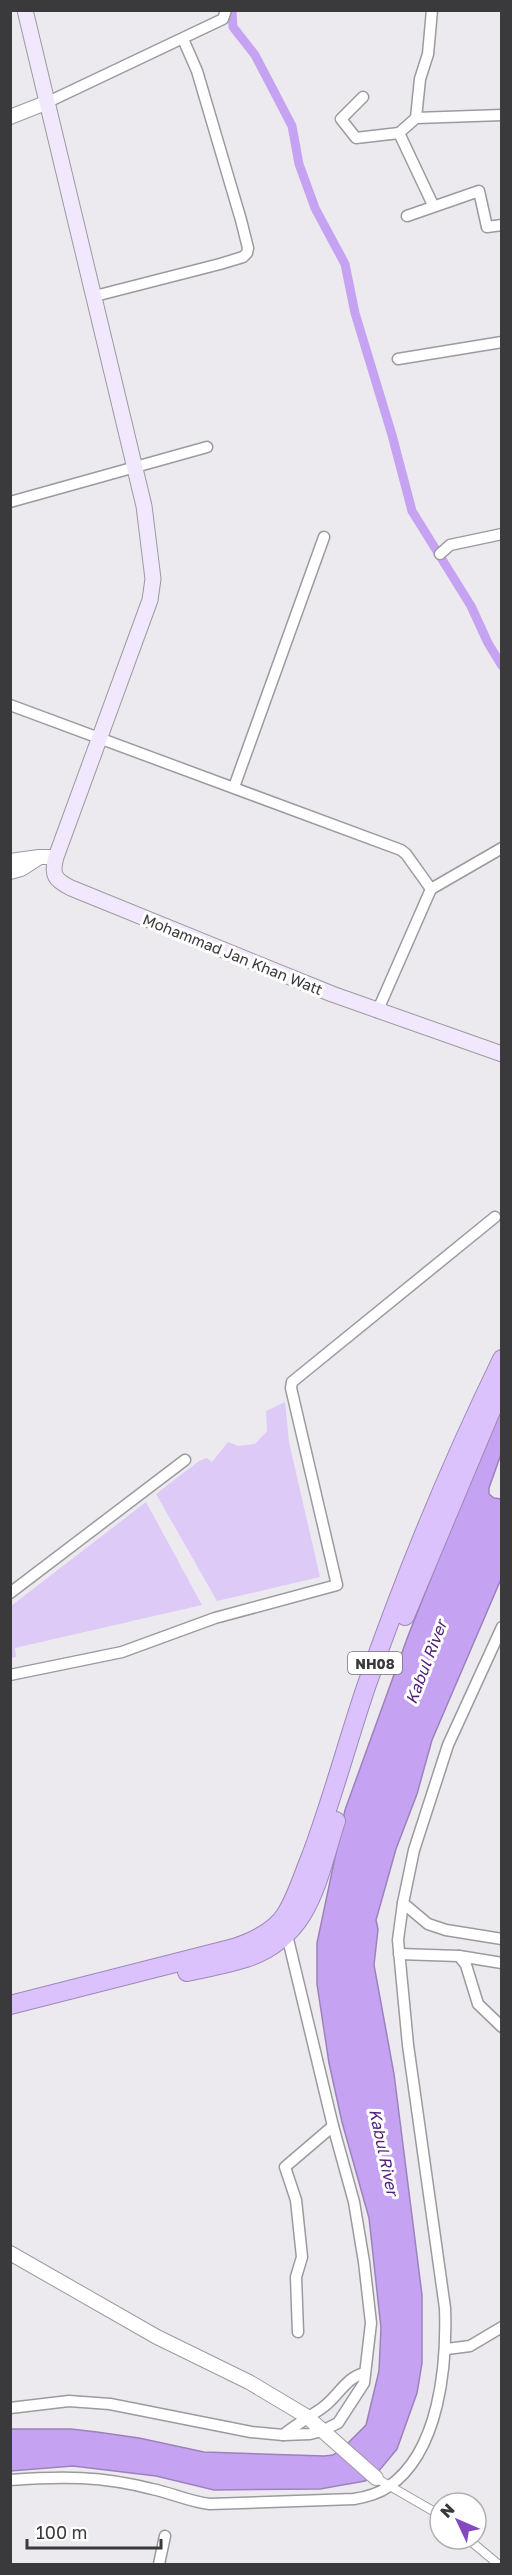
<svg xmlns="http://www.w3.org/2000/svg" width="512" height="2575" font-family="'Golos Text',sans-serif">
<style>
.green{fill:#ddcaf7}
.water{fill:#c6a2f2;stroke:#9c82bb;stroke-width:1.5}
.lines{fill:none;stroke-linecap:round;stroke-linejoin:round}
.canal{stroke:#c6a2f2;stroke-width:9}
.pedestrian-casing{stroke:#9b9a9e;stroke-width:10}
.minor-casing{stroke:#9b9a9e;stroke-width:13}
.tertiary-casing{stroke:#9b9a9e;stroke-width:16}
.secondary-casing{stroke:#9b9a9e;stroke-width:17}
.trunk-casing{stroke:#9d88b8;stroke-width:20}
.pedestrian{stroke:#fff;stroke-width:8}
.minor{stroke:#fff;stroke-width:10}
.tertiary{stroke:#fff;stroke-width:14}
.secondary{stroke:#f2e8fe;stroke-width:15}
.trunk{stroke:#dcc2fc;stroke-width:18}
.labels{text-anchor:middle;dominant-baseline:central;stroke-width:6;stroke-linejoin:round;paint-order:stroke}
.shield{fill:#fff;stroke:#757476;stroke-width:1.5}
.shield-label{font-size:14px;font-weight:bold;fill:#3a393b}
.street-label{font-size:15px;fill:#3a393b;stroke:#fff}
.water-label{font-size:16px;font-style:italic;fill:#4e1d78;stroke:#fff}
</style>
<rect width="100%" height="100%" fill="#eceaef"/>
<g class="green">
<polygon points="285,1402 289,1442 320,1577 217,1601 156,1494 199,1461 207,1458 212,1462 228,1442 238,1446 255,1444 267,1431 266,1411"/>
<polygon points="146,1502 202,1605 15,1648 16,1657 11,1658 11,1606"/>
</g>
<polygon class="water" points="501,1401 501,1454 489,1488 489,1494 494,1498 501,1499 501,1579 432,1740 417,1794 396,1849 376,1920 378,1929 374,1965 394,2074 422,2295 422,2363 417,2393 397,2449 378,2472 365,2481 320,2489 214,2490 156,2476 73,2466 11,2471 11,2429 71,2429 97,2432 139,2438 204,2452 324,2456 333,2455 342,2449 366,2425 379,2371 381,2328 369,2218 342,2122 329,2063 317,1984 317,1943 345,1810 408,1636"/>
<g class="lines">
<polyline class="canal" points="232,10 233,27 255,55 292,126 299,164 315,208 345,264 355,313 392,435 412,511 471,606 488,643 502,666"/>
<g class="pedestrian-casing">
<g id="pedestrian">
<polyline points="376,2478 440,2515"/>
<polyline points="468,2539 498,2564"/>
</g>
</g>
<g class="minor-casing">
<g id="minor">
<polyline points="363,97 341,119 356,138 399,133 433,205"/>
<polyline points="48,102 223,19 226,10"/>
<polyline points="416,118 420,79 428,54 432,10"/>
<polyline points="399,133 416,118 502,115"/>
<polyline points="407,216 479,191 487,227 502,225"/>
<polyline points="95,296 220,264 243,257 247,253 248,248 241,220 197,71 183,39"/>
<polyline points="398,359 502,342"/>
<polyline points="10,502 207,447"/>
<polyline points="440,554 450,545 502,534"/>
<polyline points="10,705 401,850 406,854 431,889"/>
<polyline points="234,787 324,537"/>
<polyline points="377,1012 431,889 502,848"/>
<polyline points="10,1593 185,1460"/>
<polyline points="10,1675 122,1652 215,1618 337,1585 291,1388 292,1382 495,1217"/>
<polyline points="403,1903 428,1924 446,1930 502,1939"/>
<polyline points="399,1954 459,1956 502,1963"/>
<polyline points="459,1956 466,1965 478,2004 502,2027"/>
<polyline points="298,2332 296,2277 302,2257 296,2200 285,2167 333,2126"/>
<polyline points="447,2349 470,2346 502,2327"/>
<polyline points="10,2408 69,2401 110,2404 251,2432 283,2435 310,2434 322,2431 338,2423 364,2383 371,2323 364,2262 354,2202 333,2126 287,1935"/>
<path d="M283,2435C296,2425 309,2417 322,2408C338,2397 345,2378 364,2373"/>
<path d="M10,2480C62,2476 102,2476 152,2489C172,2493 190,2502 210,2504L354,2499C366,2497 378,2494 388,2487C440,2452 447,2364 445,2308L408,2045L398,1940L403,1903L414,1850L448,1745L502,1627"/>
<polyline points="159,2564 165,2536"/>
</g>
</g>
<g class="tertiary-casing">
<g id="tertiary">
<polyline points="10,117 48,102"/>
<polyline points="10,861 39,857 56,857"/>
<polyline points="10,872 21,869 38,858"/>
<polyline points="10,2253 157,2337 249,2382 306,2416 376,2478"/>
</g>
</g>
<g class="secondary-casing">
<path id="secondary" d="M25,10L144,506L153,579L150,600L56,857C51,875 55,880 71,888L332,994L502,1054"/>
</g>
<g class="trunk-casing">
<g id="trunk">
<polyline points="405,1616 501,1387"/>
<path d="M187,1972C206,1968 227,1964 246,1958C311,1936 317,1879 336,1821"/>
<path d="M10,2005L234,1948C252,1942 275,1932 286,1914C297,1896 303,1875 311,1856C332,1800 347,1743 366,1687C405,1575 450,1466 502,1359"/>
</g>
</g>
<use href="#pedestrian" class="pedestrian"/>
<use href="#minor" class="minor"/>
<use href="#tertiary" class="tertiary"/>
<use href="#secondary" class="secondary"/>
<use href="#trunk" class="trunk"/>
</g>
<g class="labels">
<rect class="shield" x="348" y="1652" width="54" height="22" rx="4.5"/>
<g class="shield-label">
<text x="375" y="1663">NH08</text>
</g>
<g class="street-label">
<text transform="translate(233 954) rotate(22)">Mohammad Jan Khan Watt</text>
</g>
<g class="water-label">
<text transform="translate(426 1662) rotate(-69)">Kabul River</text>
<text transform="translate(384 2152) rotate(78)">Kabul River</text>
</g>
</g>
<rect width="512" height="2575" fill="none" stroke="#3a393b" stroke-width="24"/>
<g transform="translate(458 2521) rotate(314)"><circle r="28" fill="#ffffff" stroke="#b0b0b1" stroke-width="1.5"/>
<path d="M0-4.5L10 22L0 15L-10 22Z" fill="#8549bf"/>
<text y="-9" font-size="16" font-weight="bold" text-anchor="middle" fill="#3a393b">N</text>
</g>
<path d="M27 2539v9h134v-9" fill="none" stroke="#3a393b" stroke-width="3"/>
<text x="36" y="2539" font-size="18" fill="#3a393b" stroke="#ffffff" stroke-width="4.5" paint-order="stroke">100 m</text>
</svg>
